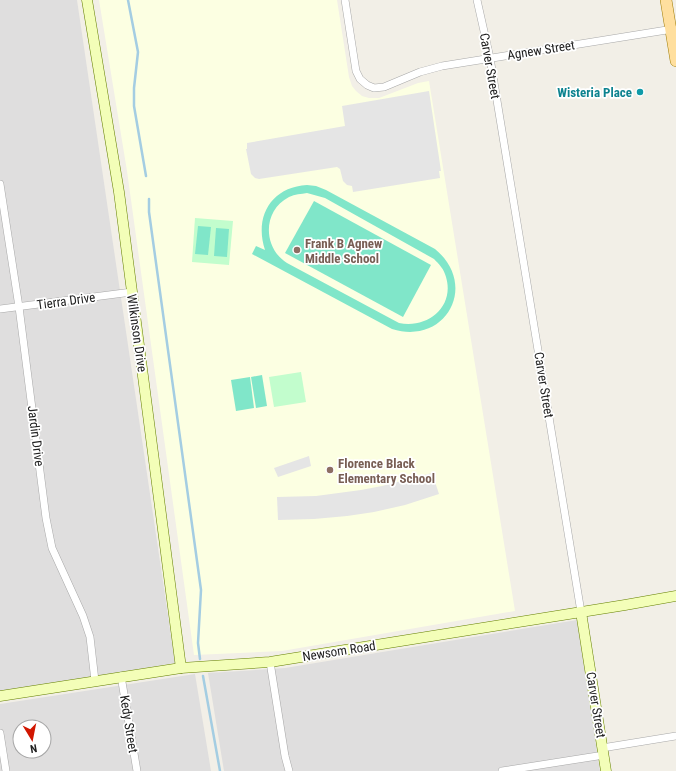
<svg xmlns="http://www.w3.org/2000/svg" width="676" height="771" font-family="'Roboto Condensed',sans-serif">
<style>
.residential{fill:#dfdede;fill-rule:evenodd}
.education{fill:#fcffe2}
.park{fill:#c2fdcd}
.pitch{fill:#80e6c9;fill-rule:evenodd}
.parking{fill:#e5e5e5}
.lines{fill:none;stroke-linecap:round;stroke-linejoin:round}
.stream{stroke:#a4cde2;stroke-width:2.5}
.street-casing{stroke:#a8a8a8;stroke-width:8}
.secondary-casing{stroke:#647f00;stroke-width:11}
.primary-casing{stroke:#9d7a00;stroke-width:12}
.street{stroke:#fff;stroke-width:7}
.secondary{stroke:#f3feb8;stroke-width:10}
.primary{stroke:#ffdf9e;stroke-width:11}
.culture-dot{fill:#0f9aa8;stroke:#fff;stroke-width:1.5}
.education-dot{fill:#8d6e63;stroke:#fff;stroke-width:1.5}
.labels{text-anchor:middle;dominant-baseline:central;stroke-width:3.5;stroke-linejoin:round;paint-order:stroke}
.street-label{font-size:13px;fill:#212121;stroke:#fff}
.culture-label{font-size:13px;font-weight:bold;fill:#0d838f;stroke:#fff;text-anchor:end}
.education-label{font-size:13px;font-weight:bold;fill:#785e54;stroke:#fff;text-anchor:start}
</style>
<rect width="100%" height="100%" fill="#f2efe7"/>
<g class="residential">
<polygon points="0,0 77,0 175,663 0,692"/>
<polygon points="577,620 600,771 224,771 208,673 285,668"/>
<path d="M195,674L211,771H0V704ZM20,727H44V751H20Z"/>
</g>
<polygon class="education" points="99,0 337,0 349,77 352,86 356,91 362,96 369,98 379,98 418,83 429,81 515,611 282,651 194,655 127,171"/>
<g class="park">
<polygon points="195,218 233,221 229,265 192,262"/>
<polygon points="301,372 306,402 274,407 269,377"/>
</g>
<g class="pitch">
<path d="M307,185L316,186L326,190L435,249C479,285 446,346 392,329L252,254L256,246L265,250C254,217 271,187 307,185ZM307,193L325,198L434,259C439,264 444,269 446,277C455,307 427,329 399,323L287,263C263,248 262,211 289,197C295,194 301,194 307,193Z"/>
<polygon points="314,201 431,265 403,317 285,253"/>
<polygon points="198,226 211,227 208,255 195,254"/>
<polygon points="216,228 229,229 227,257 214,256"/>
<polygon points="262,375 267,406 256,408 251,377"/>
<polygon points="250,377 254,408 236,411 231,380"/>
</g>
<g class="parking">
<polygon points="429,91 441,171 439,171 440,178 353,192 352,186 347,185 343,181 340,169 337,167 259,179 255,178 251,174 246,149 247,149 247,143 345,126 342,106"/>
<polygon points="309,456 311,466 278,477 274,468"/>
<polygon points="432,473 439,494 405,505 374,512 347,516 314,519 278,520 277,497 316,496 361,490 382,486"/>
</g>
<g class="lines">
<g class="stream">
<polyline points="128,0 138,52 134,88 134,106 146,176"/>
<polyline points="149,199 149,212 201,590 198,643 200,659"/>
<polyline points="203,676 220,771"/>
</g>
<g class="street-casing">
<g id="street">
<polyline points="345,0 356,71 360,79 367,85 374,88 384,87 420,72 442,66 673,29"/>
<polyline points="477,0 490,58 581,612"/>
<polyline points="0,184 19,307 46,518 52,548 83,616 90,637 95,681"/>
<polyline points="0,309 132,292"/>
<polyline points="270,662 285,756 289,771"/>
<polyline points="121,676 137,771"/>
<polyline points="0,733 6,771"/>
<polyline points="602,748 676,736"/>
<polyline points="502,771 604,755"/>
</g>
</g>
<g class="secondary-casing">
<g id="secondary">
<polyline points="87,0 119,192 181,668"/>
<polyline points="581,612 606,771"/>
<polyline points="0,696 181,668 270,662 625,605 676,596"/>
</g>
</g>
<g class="primary-casing">
<polyline id="primary" points="666,0 676,61"/>
</g>
<use href="#street" class="street"/>
<use href="#secondary" class="secondary"/>
<use href="#primary" class="primary"/>
</g>
<circle class="culture-dot" cx="640" cy="92" r="4"/>
<g class="education-dot">
<circle cx="297" cy="250" r="4"/>
<circle cx="330" cy="470" r="4"/>
</g>
<g class="labels">
<g class="street-label">
<text transform="translate(541 50) rotate(-9)">Agnew Street</text>
<text transform="translate(490 66) rotate(80)">Carver Street</text>
<text transform="translate(66 301) rotate(-8)">Tierra Drive</text>
<text transform="translate(137 333) rotate(82)">Wilkinson Drive</text>
<text transform="translate(544 385) rotate(81)">Carver Street</text>
<text transform="translate(36 436) rotate(83)">Jardin Drive</text>
<text transform="translate(339 651) rotate(-9)">Newsom Road</text>
<text transform="translate(596 705) rotate(81)">Carver Street</text>
<text transform="translate(129 724) rotate(81)">Kedy Street</text>
</g>
<g class="culture-label">
<text x="632" y="92">Wisteria Place</text>
</g>
<g class="education-label">
<text x="305" y="243">Frank B Agnew<tspan x="305" dy="15">Middle School</tspan></text>
<text x="338" y="463">Florence Black<tspan x="338" dy="15">Elementary School</tspan></text>
</g>
</g>
<g transform="translate(32 739) rotate(170)"><circle r="19" fill="#ffffff" stroke="#a6a6a6"/>
<path d="M0-3L7 15L0 10L-7 15Z" fill="#d11600"/>
<text y="-6" font-size="11" font-weight="bold" text-anchor="middle" fill="#212121">N</text>
</g>
</svg>
